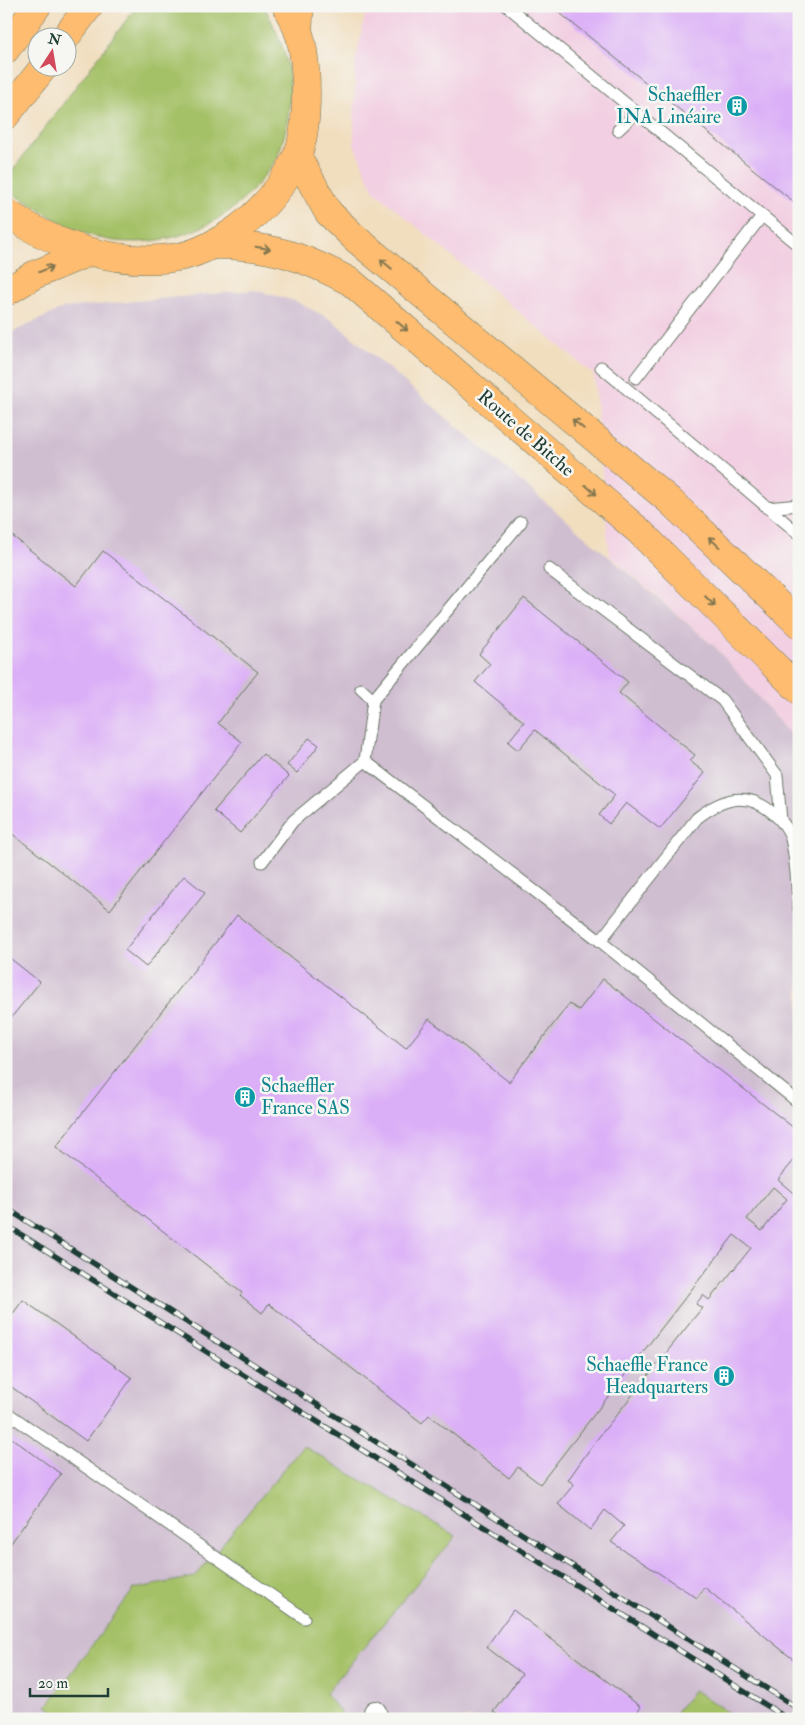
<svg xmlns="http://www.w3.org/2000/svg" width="805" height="1725" font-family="'IM FELL Double Pica',serif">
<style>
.built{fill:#f2cfe2}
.industrial{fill:#cfbdd0}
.green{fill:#a5c168;stroke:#627f4e}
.building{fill:#dbaff7;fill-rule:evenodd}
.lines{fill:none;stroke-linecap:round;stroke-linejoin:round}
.service-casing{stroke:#687565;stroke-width:13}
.minor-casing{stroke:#687565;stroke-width:24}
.primary-casing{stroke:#687565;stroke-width:29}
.trunk-casing{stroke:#687565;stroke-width:29}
.service{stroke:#fff;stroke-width:11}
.minor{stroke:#fff;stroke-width:22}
.primary{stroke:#fdbc70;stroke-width:28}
.trunk{stroke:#fdbc70;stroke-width:28}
.rail-casing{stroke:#1f3d34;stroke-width:5.5}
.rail{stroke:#f6f6f2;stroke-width:4;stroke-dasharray:11;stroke-linecap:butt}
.oneway{stroke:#83764f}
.labels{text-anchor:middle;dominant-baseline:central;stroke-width:5;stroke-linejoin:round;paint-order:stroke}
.culture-label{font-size:19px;fill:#0d838f;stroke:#f6f6f2;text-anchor:end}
.street-label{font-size:19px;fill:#1f3d34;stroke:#f6f6f2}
</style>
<rect width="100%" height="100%" fill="#f6f6f2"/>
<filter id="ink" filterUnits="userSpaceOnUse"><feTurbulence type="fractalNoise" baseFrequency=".02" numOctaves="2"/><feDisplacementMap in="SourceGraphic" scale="10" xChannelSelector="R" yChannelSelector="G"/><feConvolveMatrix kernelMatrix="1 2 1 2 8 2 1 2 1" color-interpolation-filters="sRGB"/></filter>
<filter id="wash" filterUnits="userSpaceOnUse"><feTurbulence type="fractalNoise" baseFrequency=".0096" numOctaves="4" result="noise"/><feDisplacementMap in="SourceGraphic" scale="20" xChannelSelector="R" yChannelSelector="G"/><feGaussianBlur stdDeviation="1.12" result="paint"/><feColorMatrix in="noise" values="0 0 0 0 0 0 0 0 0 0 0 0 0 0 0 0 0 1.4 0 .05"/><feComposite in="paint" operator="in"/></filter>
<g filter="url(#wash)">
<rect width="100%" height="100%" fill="#f1debf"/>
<polygon class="built" points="367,6 799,6 799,744 717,649 609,555 594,375 373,190 354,144 355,64"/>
<polygon class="industrial" points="254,290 295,301 332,320 717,649 799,744 799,1719 738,1719 694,1690 670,1719 345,1719 326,1693 455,1536 303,1446 195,1577 134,1589 47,1705 64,1719 6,1719 6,335 64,308"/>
<g class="green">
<path d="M137,6H264C275,28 287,52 289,77C292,101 287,132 278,155C275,163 268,170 263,177C229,224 173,247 115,241C76,236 39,209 6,189V179Z"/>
<polygon points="303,1446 456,1536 326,1693 345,1719 64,1719 47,1706 134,1589 195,1577"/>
<polygon points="694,1690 738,1719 670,1719"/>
</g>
<g id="blocks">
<g class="building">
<polygon points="551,6 799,6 799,206"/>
<polygon points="799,375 799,406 797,406 794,376"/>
<polygon points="6,531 76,586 103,551 258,672 218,723 242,742 110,910 6,829"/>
<polygon points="524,598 628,682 619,693 695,755 690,761 705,773 660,829 626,803 609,824 599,815 615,795 535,730 518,750 508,742 524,722 475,682 490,664 479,654"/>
<polygon points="309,738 319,745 297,773 287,765"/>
<polygon points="263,754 289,776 240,833 214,811"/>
<polygon points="184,876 205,893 146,967 125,950"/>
<path d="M237,915L406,1048L429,1019L509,1082L569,1004L579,1010L603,979L799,1132V1154L778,1180L799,1198V1664L704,1587L697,1598L611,1542L624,1526L605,1510L590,1530L558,1504L574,1484L568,1480L594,1443L702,1308L696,1304L703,1295L709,1300L751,1248L734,1235L540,1484L518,1467L509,1478L429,1415L422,1423L269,1304L262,1313L240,1295L242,1293L56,1147ZM773,1187L787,1199L762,1231L747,1219Z"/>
<polygon points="6,955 40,982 6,1024"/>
<polygon points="23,1300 132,1378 86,1441 6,1383 6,1323"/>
<polygon points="6,1434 61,1474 6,1550"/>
<polygon points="513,1610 641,1707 632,1719 504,1719 494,1712 522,1674 486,1647"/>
</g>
</g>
</g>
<g filter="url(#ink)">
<use href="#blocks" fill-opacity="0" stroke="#687565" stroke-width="1"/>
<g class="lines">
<g class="service-casing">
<g id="service">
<polyline points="507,6 799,246"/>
<polyline points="618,130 636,113"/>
<polyline points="601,367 799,534"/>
<polyline points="636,378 762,216"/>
<polyline points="767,508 799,505"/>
<polyline points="549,569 722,700 777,775 781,821"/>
<polyline points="361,689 373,700 365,761"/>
<polyline points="373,700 521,522"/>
<polyline points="262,862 293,821 365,761 600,941"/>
<path d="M799,909C796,886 797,861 791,839C789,829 781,820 774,814C747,790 723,798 697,818L600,941L799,1103"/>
<polyline points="6,1412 304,1618"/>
</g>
</g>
<g class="minor-casing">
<polyline id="minor" points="375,1712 377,1719"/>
</g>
<g class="primary-casing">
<g id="primary">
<polyline points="297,156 328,212 355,238 670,501 799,624"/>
<path d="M6,212C52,245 114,265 171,258C195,256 217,243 236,230C262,211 283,186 296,158C310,130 308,59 298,30C295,22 290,14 286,6"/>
<path d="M215,245C271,245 302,256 351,282L639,531L799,690"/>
</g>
</g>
<g class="trunk-casing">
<g id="trunk">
<polyline points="298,31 300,6"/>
<polyline points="65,38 89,6"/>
<polyline points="6,49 37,6"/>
<polyline points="6,115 43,68"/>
<polyline points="6,292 34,275 89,252"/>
</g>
</g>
<use href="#service" class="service"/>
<use href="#minor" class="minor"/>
<use href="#primary" class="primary"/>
<use href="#trunk" class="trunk"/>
<g class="rail-casing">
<g id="rail">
<polyline points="6,1208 799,1709"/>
<polyline points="6,1225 788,1719"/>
</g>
</g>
<use href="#rail" class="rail"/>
</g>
<defs><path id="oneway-shaft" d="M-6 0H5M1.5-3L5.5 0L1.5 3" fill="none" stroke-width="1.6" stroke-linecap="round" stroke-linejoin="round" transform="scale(1.25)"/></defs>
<g class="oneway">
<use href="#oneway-shaft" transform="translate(263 248) rotate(9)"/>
<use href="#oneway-shaft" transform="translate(386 264) rotate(-140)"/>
<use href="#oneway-shaft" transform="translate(46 269) rotate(-24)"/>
<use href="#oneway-shaft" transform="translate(402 326) rotate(41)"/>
<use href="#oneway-shaft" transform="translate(578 424) rotate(-140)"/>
<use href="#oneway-shaft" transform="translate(591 490) rotate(41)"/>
<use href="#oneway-shaft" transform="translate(714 542) rotate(-137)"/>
<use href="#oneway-shaft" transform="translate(710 601) rotate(45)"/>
</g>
</g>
<defs>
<g id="building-disc" transform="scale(1.125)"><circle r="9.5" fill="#0f9aa8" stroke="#f6f6f2"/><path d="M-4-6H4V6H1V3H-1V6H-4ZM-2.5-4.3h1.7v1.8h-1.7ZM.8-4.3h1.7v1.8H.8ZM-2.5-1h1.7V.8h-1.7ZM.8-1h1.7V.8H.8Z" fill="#fff"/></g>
</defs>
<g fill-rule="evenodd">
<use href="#building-disc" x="737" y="106"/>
<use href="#building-disc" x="245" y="1097"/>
<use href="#building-disc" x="724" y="1376"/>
</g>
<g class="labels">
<g class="culture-label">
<text x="721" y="95">Schaeffler<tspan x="721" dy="22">INA Linéaire</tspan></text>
<text x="261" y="1086" text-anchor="start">Schaeffler<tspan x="261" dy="22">France SAS</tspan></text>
<text x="708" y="1365">Schaeffle France<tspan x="708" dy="22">Headquarters</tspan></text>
</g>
<g class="street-label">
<text transform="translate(526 433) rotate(41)">Route de Bitche</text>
</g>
</g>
<rect width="805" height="1725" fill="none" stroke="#f6f6f2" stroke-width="25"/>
<g transform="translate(52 52) rotate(12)"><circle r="24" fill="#f6f6f2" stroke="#a0aca6"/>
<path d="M0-4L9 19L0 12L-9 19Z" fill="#d1495b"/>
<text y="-8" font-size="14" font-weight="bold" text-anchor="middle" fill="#1f3d34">N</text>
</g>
<path d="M30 1688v8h78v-8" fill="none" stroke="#1f3d34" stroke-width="2.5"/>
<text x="38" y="1688" font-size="15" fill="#1f3d34" stroke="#f6f6f2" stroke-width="4" paint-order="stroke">20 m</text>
</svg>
